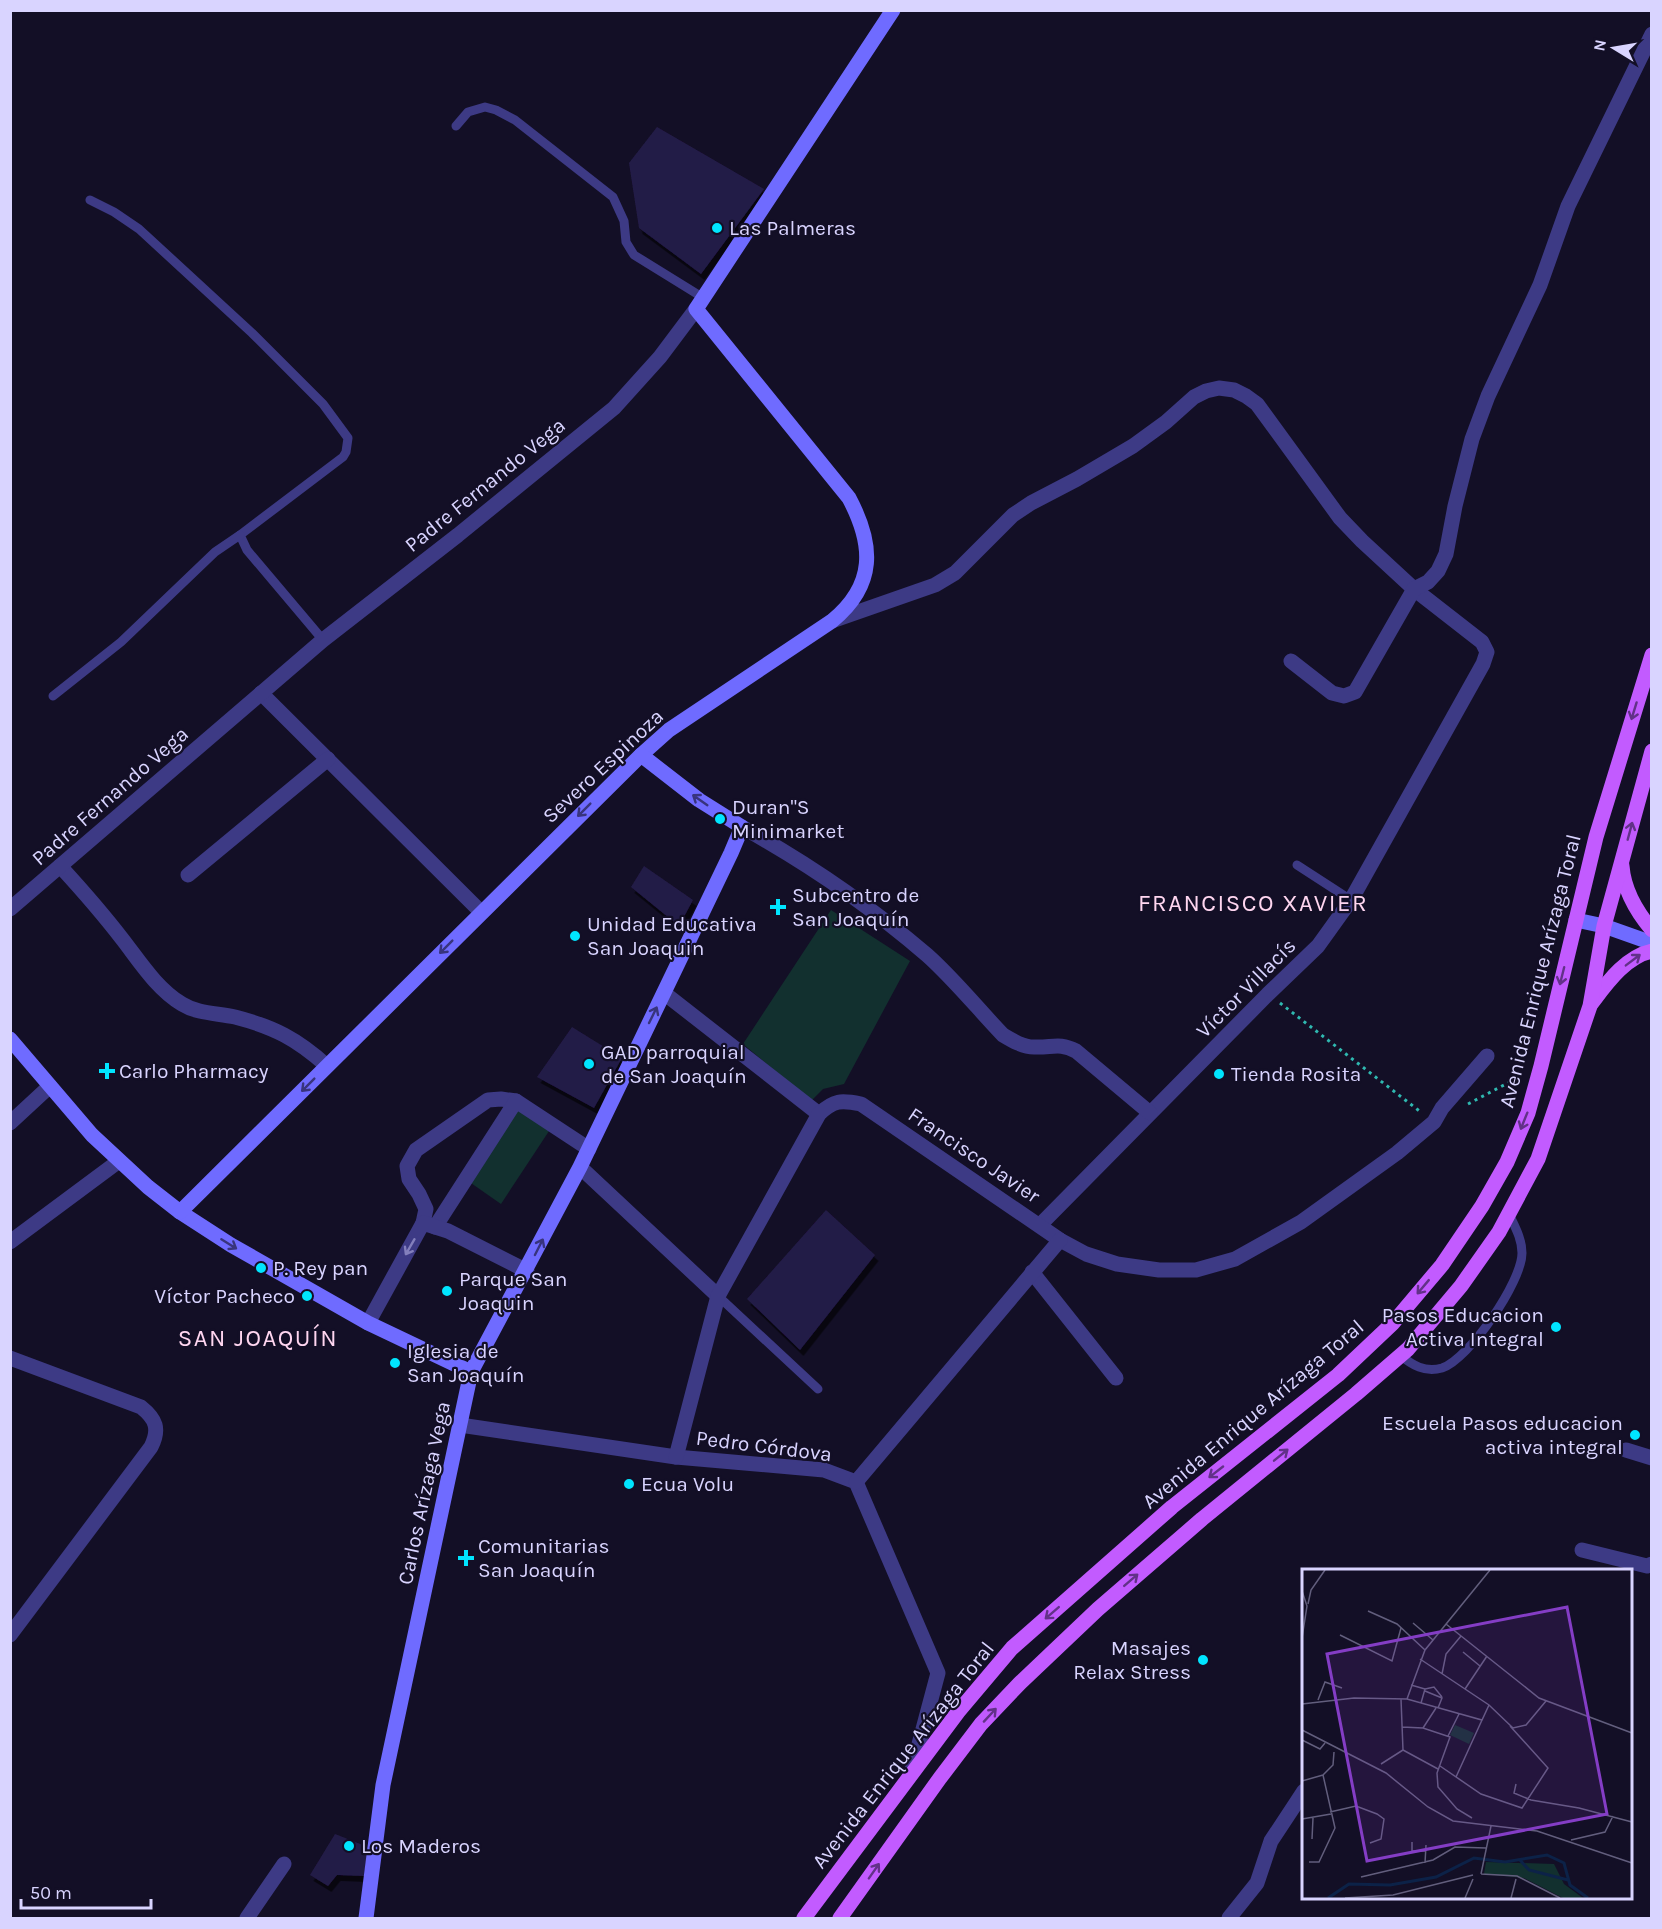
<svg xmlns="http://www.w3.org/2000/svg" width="1662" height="1929" font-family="Karla,sans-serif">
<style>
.green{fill:#12302f}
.building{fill:#241b47;filter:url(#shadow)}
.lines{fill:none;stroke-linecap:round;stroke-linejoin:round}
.path{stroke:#2fb8b0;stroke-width:3;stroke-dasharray:3 4.5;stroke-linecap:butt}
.lane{stroke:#3d3a85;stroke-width:9}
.street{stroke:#3d3a85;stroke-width:15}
.secondary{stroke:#6f6bff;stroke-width:15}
.primary{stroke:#c25bff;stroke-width:15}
.oneway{stroke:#623188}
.oneway2{stroke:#38347d}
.oneway3{stroke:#837fbc}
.poi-dot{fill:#00e5ff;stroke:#130f26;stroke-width:2}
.labels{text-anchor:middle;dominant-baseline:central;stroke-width:4.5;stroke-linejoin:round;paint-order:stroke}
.poi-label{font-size:21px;fill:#d9d4ff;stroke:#130f26;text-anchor:start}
.street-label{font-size:21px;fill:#d9d4ff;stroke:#130f26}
.quarter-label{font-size:24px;letter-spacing:1.5px;fill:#ffd6f0;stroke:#130f26}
.inset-river{fill:none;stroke:#0c2248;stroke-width:3}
.inset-road{fill:none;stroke:#625e7d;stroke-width:1.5}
.view{fill:#843dc5;fill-opacity:0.15;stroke:#843dc5;stroke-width:3}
.inset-edge{fill:none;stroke:#d9d4ff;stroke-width:3}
</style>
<defs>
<filter id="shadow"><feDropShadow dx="3.5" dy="6" stdDeviation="0" flood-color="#0009"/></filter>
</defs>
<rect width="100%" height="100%" fill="#130f26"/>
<g class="green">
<polygon points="831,910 910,961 844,1084 823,1089 811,1101 743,1044"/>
<polygon points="514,1104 553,1125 501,1204 468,1181"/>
</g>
<g class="building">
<polygon points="657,127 764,189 701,274 639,228 629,163"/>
<polygon points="644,866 693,900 679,926 631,887"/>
<polygon points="572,1027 622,1058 594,1108 537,1077"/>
<polygon points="826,1210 875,1255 800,1350 747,1299"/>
<polygon points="335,1834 368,1847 364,1876 337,1875 328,1886 310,1875"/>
</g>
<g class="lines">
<g class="path">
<polyline points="1280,1003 1422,1113"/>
<polyline points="1468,1104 1521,1076"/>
</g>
<g class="lane">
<polyline points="456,126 468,112 485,107 496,110 515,120 613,197 624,221 626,242 634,255 702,297"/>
<polyline points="90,200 114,212 139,229 252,333 323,404 348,438 346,452 343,457 240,535 247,550 323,640"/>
<polyline points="53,696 121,642 215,552 240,535"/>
<polyline points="1297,865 1351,900"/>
<polyline points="718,1296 818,1389"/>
<path d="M1400,1355C1412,1365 1425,1373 1442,1368C1469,1359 1522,1282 1522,1253C1522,1239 1515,1227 1509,1214"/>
</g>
<g class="street">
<polyline points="832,621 935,585 955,573 1013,515 1031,503 1077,479 1133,446 1166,422 1194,397 1206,391 1219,388 1234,390 1246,396 1257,404 1340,518 1362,541 1414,589 1482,642 1487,652 1483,664 1351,900 1318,946 1268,994 1040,1225"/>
<polyline points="1291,661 1332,693 1344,696 1355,692 1414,589 1428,582 1438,571 1446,554 1455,506 1472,439 1488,396 1540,285 1568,206 1652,34"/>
<polyline points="261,693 481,912"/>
<path d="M742,827C807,863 870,906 927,955C954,979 978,1009 1003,1035C1013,1041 1023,1047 1034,1047C1052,1048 1059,1042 1076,1051L1150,1113"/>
<path d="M60,866C82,890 103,914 123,940C140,962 157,989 182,1004C198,1014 217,1013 235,1017C274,1027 297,1039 327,1066"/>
<polyline points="188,875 328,759"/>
<polyline points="10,909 323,640 458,535 614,408 660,357 696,309"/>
<polyline points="664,993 819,1114"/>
<polyline points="10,1123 50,1086"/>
<polyline points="580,1167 718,1296"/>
<polyline points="423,1223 426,1209 419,1194 409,1179 407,1166 416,1150 488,1100 501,1099 516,1101"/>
<polyline points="435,1227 516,1101 589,1149"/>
<polyline points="10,1242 119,1161"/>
<polyline points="1032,1272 1116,1378"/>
<polyline points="368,1323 423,1223 448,1231 527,1271"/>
<path d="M10,1358L141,1407C156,1419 160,1429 151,1447L10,1635"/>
<polyline points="460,1425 676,1457 824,1470 856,1482 938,1673 911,1774"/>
<polyline points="1626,1450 1652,1458"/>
<path d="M676,1457L718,1296L819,1114C834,1100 841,1100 861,1104L1060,1240L1086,1254L1117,1264L1159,1270H1196L1235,1259L1301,1222L1397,1153L1434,1122L1442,1108L1487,1056"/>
<polyline points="856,1482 1060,1240"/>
<polyline points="1582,1550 1647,1566 1652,1564"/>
<polyline points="247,1918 284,1864"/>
<polyline points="1229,1918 1257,1883 1271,1841 1304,1791"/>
</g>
<g class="secondary">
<polyline points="1576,920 1604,926 1652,943"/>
<polyline points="10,1039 92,1135 148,1187 180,1212 231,1245 368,1323 471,1372"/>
<path d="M180,1212L641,755L669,730L832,621C876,585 874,545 849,498L696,309L893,10"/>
<polyline points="366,1918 383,1785 471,1372 580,1167 731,853 742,827 699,800 641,755"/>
</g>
<g class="primary">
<path d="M1622,866C1624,891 1636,911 1652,930"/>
<path d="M1591,1004C1607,983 1625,957 1652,951"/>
<polyline points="804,1918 958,1712 1012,1648 1172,1507 1338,1375 1393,1323 1442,1265 1482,1206 1507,1162 1528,1113 1541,1066 1596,837 1652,655"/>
<polyline points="840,1918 940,1778 981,1724 1020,1683 1098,1609 1202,1519 1356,1394 1408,1349 1461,1286 1499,1232 1538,1159 1590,1006 1604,926 1652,751"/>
</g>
</g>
<defs><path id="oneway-shaft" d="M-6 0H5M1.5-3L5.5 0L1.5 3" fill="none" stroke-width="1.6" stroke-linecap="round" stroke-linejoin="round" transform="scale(1.5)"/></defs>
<g class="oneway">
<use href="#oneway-shaft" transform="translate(1634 711) rotate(107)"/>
<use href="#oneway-shaft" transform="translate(1630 831) rotate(-75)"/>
<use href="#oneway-shaft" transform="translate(1633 960) rotate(-37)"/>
<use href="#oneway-shaft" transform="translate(1562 976) rotate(104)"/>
<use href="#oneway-shaft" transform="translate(1524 1121) rotate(112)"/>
<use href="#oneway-shaft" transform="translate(1423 1287) rotate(130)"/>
<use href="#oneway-shaft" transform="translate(1281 1455) rotate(-39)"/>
<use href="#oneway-shaft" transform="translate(1216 1472) rotate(142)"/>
<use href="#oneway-shaft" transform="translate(1131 1580) rotate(-41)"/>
<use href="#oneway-shaft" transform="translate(1052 1613) rotate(139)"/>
<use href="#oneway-shaft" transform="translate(990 1715) rotate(-47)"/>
<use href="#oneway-shaft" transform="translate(874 1871) rotate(-55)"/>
</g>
<g class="oneway2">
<use href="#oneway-shaft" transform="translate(700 800) rotate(-145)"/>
<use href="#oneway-shaft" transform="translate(584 810) rotate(135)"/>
<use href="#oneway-shaft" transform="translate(446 947) rotate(135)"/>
<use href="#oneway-shaft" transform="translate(653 1015) rotate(-64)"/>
<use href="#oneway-shaft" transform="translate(308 1085) rotate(135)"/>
<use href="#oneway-shaft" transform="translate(229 1244) rotate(32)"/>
<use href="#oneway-shaft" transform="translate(539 1247) rotate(-63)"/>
</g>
<use class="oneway3" href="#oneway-shaft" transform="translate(410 1247) rotate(120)"/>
<g class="poi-dot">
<circle cx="717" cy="228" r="6"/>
<circle cx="720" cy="819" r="6"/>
<path d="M775 898h6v6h6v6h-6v6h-6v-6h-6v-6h6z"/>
<circle cx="575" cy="936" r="6"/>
<circle cx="589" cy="1064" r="6"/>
<path d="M104 1062h6v6h6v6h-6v6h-6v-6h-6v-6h6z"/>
<circle cx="1219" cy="1074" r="6"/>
<circle cx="261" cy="1268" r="6"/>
<circle cx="447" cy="1291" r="6"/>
<circle cx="307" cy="1296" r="6"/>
<circle cx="1556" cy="1327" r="6"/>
<circle cx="395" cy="1363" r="6"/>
<circle cx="1635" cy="1435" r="6"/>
<circle cx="629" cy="1484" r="6"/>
<path d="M463 1549h6v6h6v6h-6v6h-6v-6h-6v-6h6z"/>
<circle cx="1203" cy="1660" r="6"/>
<circle cx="349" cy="1846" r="6"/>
</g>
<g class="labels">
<g class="poi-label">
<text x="729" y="228">Las Palmeras</text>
<text x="732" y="807">Duran"S<tspan x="732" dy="24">Minimarket</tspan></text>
<text x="792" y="895">Subcentro de<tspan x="792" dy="24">San Joaquín</tspan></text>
<text x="587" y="924">Unidad Educativa<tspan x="587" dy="24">San Joaquin</tspan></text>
<text x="601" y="1052">GAD parroquial<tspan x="601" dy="24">de San Joaquín</tspan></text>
<text x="119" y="1071">Carlo Pharmacy</text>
<text x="1231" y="1074">Tienda Rosita</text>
<text x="273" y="1268">P. Rey pan</text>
<text x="459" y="1279">Parque San<tspan x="459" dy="24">Joaquin</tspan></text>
<text x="295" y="1296" text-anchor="end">Víctor Pacheco</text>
<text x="1544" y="1315" text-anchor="end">Pasos Educacion<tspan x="1544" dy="24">Activa Integral</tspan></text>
<text x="407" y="1351">Iglesia de<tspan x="407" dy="24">San Joaquín</tspan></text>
<text x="1623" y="1423" text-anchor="end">Escuela Pasos educacion<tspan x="1623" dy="24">activa integral</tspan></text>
<text x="641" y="1484">Ecua Volu</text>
<text x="478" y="1546">Comunitarias<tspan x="478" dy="24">San Joaquín</tspan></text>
<text x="1191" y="1648" text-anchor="end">Masajes<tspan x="1191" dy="24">Relax Stress</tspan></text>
<text x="361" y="1846">Los Maderos</text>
</g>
<g class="street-label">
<text transform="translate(485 485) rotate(-39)">Padre Fernando Vega</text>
<text transform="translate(603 766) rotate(-43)">Severo Espinoza</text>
<text transform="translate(110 796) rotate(-41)">Padre Fernando Vega</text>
<text transform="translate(1540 971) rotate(-76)">Avenida Enrique Arízaga Toral</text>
<text transform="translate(1246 988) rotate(-45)">Víctor Villacís</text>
<text transform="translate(974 1155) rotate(34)">Francisco Javier</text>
<text transform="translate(1253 1414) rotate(-40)">Avenida Enrique Arízaga Toral</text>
<text transform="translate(764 1446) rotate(7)">Pedro Córdova</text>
<text transform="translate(424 1493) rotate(-78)">Carlos Arízaga Vega</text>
<text transform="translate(903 1755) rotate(-52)">Avenida Enrique Arízaga Toral</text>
</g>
<g class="quarter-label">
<text x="1253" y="903">FRANCISCO XAVIER</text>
<text x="258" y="1338">SAN JOAQUÍN</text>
</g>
</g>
<g transform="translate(1302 1569)">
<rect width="330" height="330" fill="#130f26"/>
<path d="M153,156L172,164L167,175L148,166ZM184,293L252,295L262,315L281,329H261L222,309L182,305Z" fill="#12302f"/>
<path class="inset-river" d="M218,291L227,301L266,311M26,329L47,315L88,316L134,308L172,289L203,293L245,286L262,294L268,316L286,329"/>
<path class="inset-road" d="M0,22L5,37L0,69M6,35L9,21L23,1M66,42L95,55L123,81M111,54L131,71M144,55L237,129L330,164M38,66L90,92L99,59M161,83L178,97M118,90L187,136L211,159L224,156L244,132M140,105L144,85L159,67M109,116L123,120L119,134M123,120L132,118L140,128M163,120L185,87M123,122L140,129L136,139M105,130L123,81L188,1M16,131L23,113L40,119M0,135L52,129L105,130L180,151L187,136M100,158L121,159L148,168L135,204L136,218L155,240L170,249M121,159L134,139M0,161L84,204L126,238L151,252L235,262L330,294M146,167L157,145M0,171L18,180L23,174M101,181L136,200M79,195L101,181L99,130M138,197L179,225L220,239L246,199L208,157M154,208L180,151M0,212L21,206M214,215L212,224L229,231L277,239L330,253M28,243L54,237L75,245L82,250L79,270L68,274M0,250L29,245M10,270L11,249M269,271L303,263L311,247M110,273V282H123M7,293H17L33,259L21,206L31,196L32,183M123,294L124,276M179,305L215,307L258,329M179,305L189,257M59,308L131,291L153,278L184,279M43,329L91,326L171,306M163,329L171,310M209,329L214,310"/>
<path class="view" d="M265,38L305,245L65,292L25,85Z"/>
<rect width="330" height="330" class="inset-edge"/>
</g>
<rect width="1662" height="1929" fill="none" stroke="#d9d4ff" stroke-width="24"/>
<g transform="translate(1614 48) rotate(281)" stroke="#130f26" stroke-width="4.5" paint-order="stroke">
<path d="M0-4.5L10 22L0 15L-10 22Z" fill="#d9d4ff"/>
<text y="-9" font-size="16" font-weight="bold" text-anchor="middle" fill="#d9d4ff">N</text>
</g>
<path d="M21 1899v9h130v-9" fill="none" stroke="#d9d4ff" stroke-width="3"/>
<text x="30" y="1899" font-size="18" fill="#d9d4ff" stroke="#130f26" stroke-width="4.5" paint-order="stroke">50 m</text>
</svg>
